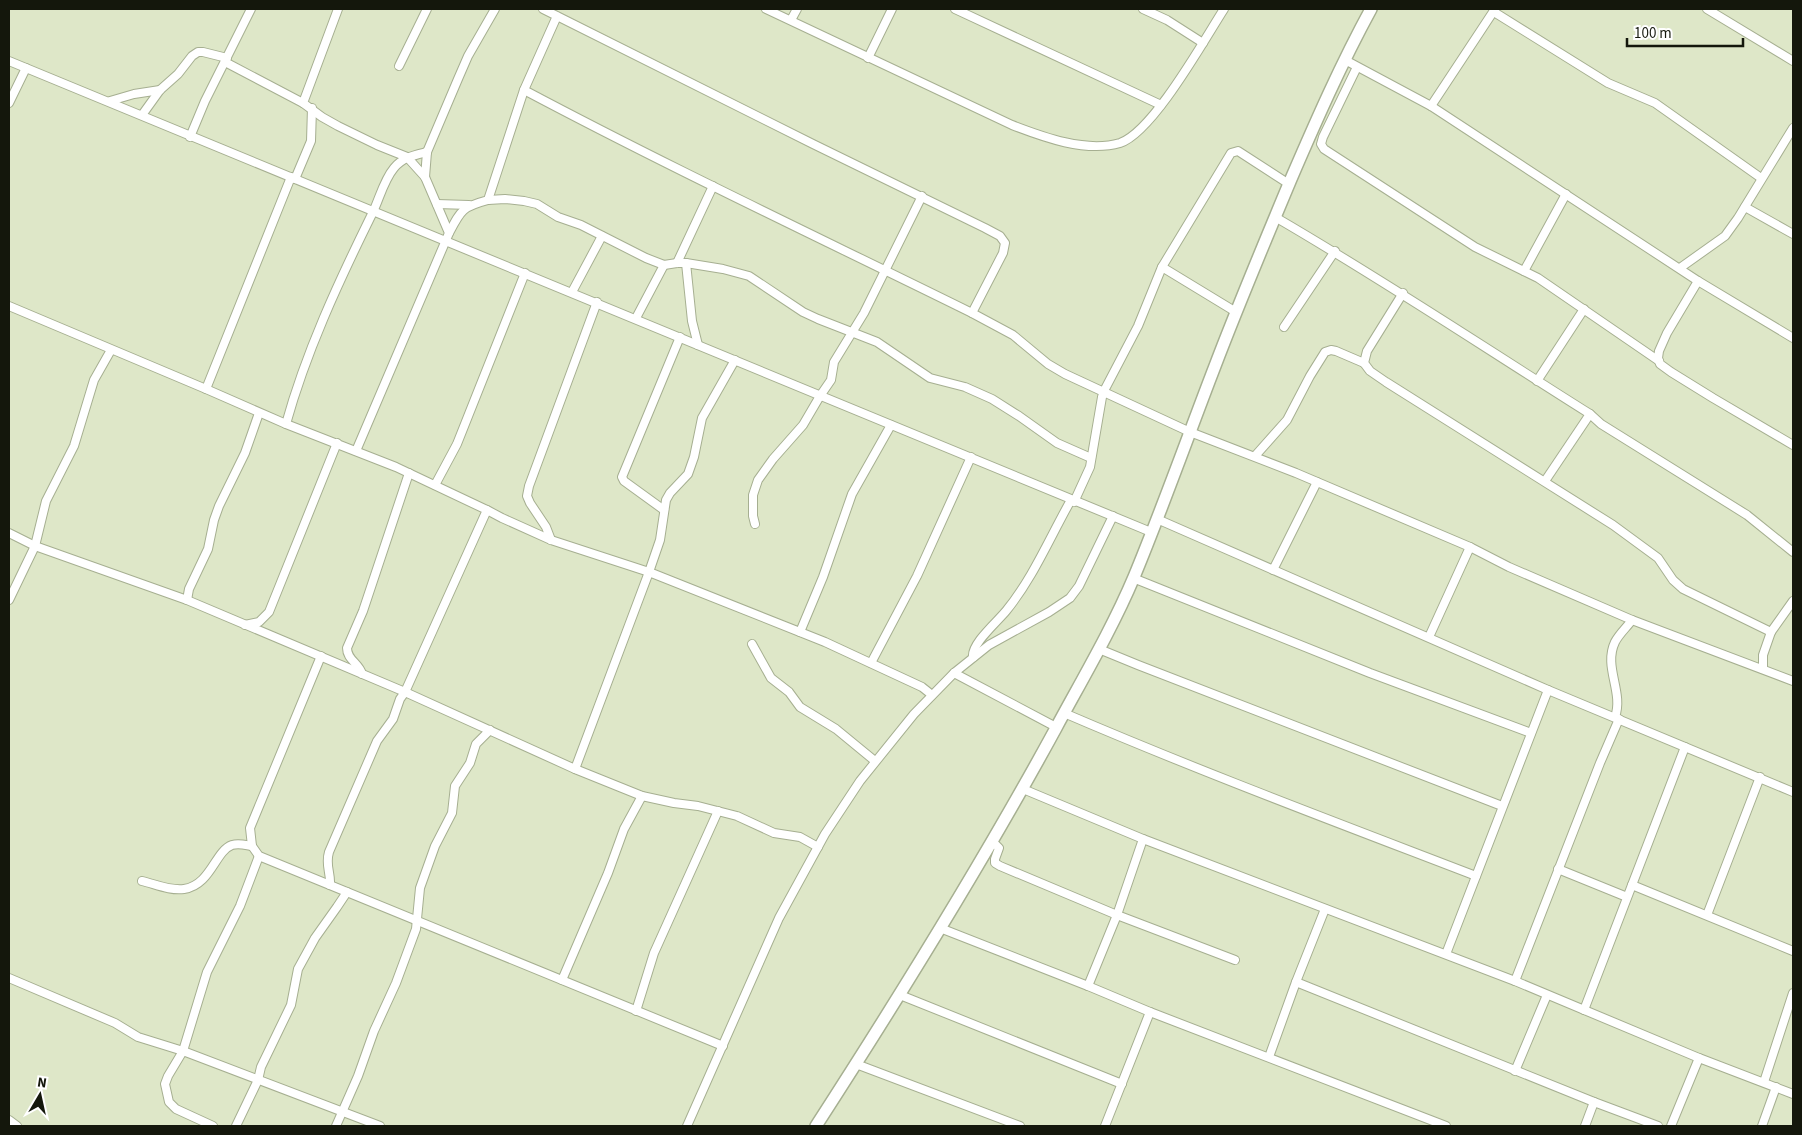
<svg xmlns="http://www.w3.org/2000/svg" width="1802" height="1135" font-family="'Source Sans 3',sans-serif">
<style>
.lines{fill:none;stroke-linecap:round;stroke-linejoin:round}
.street-casing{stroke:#a6af91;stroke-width:10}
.secondary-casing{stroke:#a6af91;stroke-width:14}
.street{stroke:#fff;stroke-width:8}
.secondary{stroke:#fff;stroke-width:11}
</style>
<rect width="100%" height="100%" fill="#dee7c8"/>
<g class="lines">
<g class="street-casing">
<g id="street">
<polyline points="338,9 303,103 322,117 338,126 377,145 407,157 425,177 449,233 356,451"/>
<path d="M543,9L813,144L985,228L1000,236L1005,243L1003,253L972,313C822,239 671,168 524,90L557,16"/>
<path d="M766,9L1012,125C1043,137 1086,153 1120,143C1153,132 1204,40 1224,9"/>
<polyline points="955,9 1161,105"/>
<polyline points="1143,9 1167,20 1203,43"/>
<polyline points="1707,9 1793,61"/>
<polyline points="1494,12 1608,83 1655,103 1761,178"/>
<polyline points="791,20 797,9"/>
<polyline points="868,58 892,9"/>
<polyline points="1345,60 1431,106 1698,281 1793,338"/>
<polyline points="9,61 1151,532"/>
<polyline points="225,62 303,103"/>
<polyline points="399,66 427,9"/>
<polyline points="1357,67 1323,137 1321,144 1324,149 1475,247 1538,278 1659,361"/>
<polyline points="110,101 134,94 160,90"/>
<polyline points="9,103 26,68"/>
<polyline points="1431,106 1495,9"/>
<polyline points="142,115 160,90 178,74 192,56 198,52 203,52 227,58"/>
<polyline points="190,137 205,101 251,9"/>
<polyline points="425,177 427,152 458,79 468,56 495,9"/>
<polyline points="295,179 311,141 312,108"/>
<polyline points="488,200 505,199 524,201 537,204 558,217 581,225 646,258 664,265 636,318"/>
<polyline points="437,204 469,205"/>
<polyline points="1745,207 1793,234"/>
<path d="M1275,217C1382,279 1485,348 1590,414L1601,424L1747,515L1793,552"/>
<path d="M449,233C461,210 462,207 488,200L524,90"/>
<polyline points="677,263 713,186"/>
<polyline points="686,263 692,321 698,345"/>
<polyline points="664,265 677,263 686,263 723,269 749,276 803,312 818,319 877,342 930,378 965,387 992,399 1019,416 1057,443 1091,458"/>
<polyline points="1162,267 1236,312"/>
<polyline points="1680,268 1725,236 1738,218 1793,128"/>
<polyline points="1524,271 1566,194"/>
<polyline points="1698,281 1667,333 1659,351 1658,358 1660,364 1671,372 1713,398 1793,445"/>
<polyline points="572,292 602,236"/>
<polyline points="1403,293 1367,351 1364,363 1370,371 1386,382 1613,525 1658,558 1673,580 1683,589 1771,632 1763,655 1763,669"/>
<path d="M9,306L206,389L286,424L396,467L487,510L405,692L400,699L393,719L377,741L329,852C325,865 331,873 330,885"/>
<polyline points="972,313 1013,335 1048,364 1065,374 1190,432 1296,473 1470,547 1509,567 1632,620 1793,681"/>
<polyline points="1284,327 1335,251"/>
<polyline points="1537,381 1584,309"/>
<polyline points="206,389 291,177"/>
<path d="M286,424C306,352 338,283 371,216C379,201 383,181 394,168C403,157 415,155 427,152"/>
<polyline points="1255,456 1287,420 1310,376 1325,352 1331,350 1336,351 1364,363"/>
<polyline points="1545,481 1590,414"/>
<polyline points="435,485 457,444 525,273"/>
<polyline points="1074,502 1090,467 1102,397 1105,389 1138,326 1162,267 1231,153 1238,151 1289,184"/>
<polyline points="487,510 502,518 551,540 649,572 825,642 922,687 932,695"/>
<polyline points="664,510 624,481 622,477 680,337"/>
<polyline points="1157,519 1548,690 1793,792"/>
<polyline points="755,524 753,516 753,495 758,480 773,459 803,425 820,396 831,380 834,362 864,313 922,196"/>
<polyline points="9,533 35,546 187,600 405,692 575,769 642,796 674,803 698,806 737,816 774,833 800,837 818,847"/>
<polyline points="551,540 546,527 530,503 527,496 529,486 597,302"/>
<polyline points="1273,570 1317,482"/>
<polyline points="1133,578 1370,673 1531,733"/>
<polyline points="9,600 35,546 46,501 74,446 94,380 111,350"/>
<polyline points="187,600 189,589 208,549 214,520 219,506 245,453 259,413"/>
<polyline points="245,625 259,622 269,612 337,443"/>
<polyline points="800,632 823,577 852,494 891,425"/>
<polyline points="1771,632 1793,601"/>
<polyline points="1429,637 1470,547"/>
<polyline points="752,644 771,678 789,692 800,707 836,729 875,761"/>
<polyline points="1099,649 1138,665 1502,806"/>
<polyline points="321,656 250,828 252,846 259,856 723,1046"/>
<path d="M973,657C971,644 997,622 1006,611C1033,578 1050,537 1071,500"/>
<polyline points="871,663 917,576 971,457"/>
<polyline points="954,673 1056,727"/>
<path d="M362,674C359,663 347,660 347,648L363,611L409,473"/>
<path d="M1064,713C1199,771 1338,823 1476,876"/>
<path d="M1615,717C1624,692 1603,667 1615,642C1619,634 1627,627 1632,620"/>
<polyline points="575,769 649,572 660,540 666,500 670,493 688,474 694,457 702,418 735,360"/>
<polyline points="1023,789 1143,839 1515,981 1699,1058 1793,1094"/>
<polyline points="992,841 999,848 995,859 995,863 1000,866 1117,915 1235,960"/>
<polyline points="1558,869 1627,897"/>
<path d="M142,881C155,884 170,891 184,889C211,885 215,851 232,845C239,843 245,845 252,846"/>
<polyline points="1632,885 1793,951"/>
<polyline points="1325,909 1296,982 1594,1102"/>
<polyline points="1707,915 1760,777"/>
<polyline points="940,928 1088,986 1150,1012 1446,1126"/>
<polyline points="1446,954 1548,690"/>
<polyline points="9,978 115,1023 138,1037 183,1051 380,1126"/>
<polyline points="562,980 608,873 624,829 642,796"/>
<polyline points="1515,981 1600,763 1619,719"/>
<polyline points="1088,986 1117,915 1143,839"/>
<polyline points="900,995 1122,1084"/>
<polyline points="1584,1010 1685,747"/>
<polyline points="636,1011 654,953 718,811"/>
<polyline points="1269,1057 1296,982"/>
<polyline points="856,1064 1020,1126"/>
<polyline points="1515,1071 1547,995"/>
<polyline points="1764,1082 1793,993"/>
<polyline points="9,1120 17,1126"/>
<polyline points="213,1126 176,1109 169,1102 165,1084 168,1076 183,1051 207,972 240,906 259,856"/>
<polyline points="236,1126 258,1080 261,1067 291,1005 298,969 315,938 337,907 347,892"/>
<polyline points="336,1126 358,1076 374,1031 396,983 416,929 420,888 435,846 452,813 455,786 470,763 476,744 490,730"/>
<polyline points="687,1126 779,918 825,834 860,781 914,714 954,673 989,645 1049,612 1070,598 1079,586 1113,516"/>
<polyline points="1105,1126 1150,1012"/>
<polyline points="1585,1126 1594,1102 1658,1126"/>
<polyline points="1671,1126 1699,1058"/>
<polyline points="1762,1126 1776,1087"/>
</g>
</g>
<g class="secondary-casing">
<path id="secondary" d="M816,1126C900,996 982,864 1056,728C1083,678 1112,629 1134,577C1163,507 1188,436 1215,366C1239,303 1265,241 1291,179C1316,121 1341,64 1371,9"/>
</g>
<use href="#street" class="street"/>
<use href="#secondary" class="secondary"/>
</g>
<rect width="1802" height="1135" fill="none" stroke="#14170c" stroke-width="20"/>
<g transform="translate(40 1095) rotate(9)" stroke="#ffffff" stroke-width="4" paint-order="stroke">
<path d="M0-4L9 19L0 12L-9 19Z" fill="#14170c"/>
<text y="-8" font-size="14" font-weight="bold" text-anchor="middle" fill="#14170c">N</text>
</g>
<path d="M1627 38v8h116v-8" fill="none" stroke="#14170c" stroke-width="2.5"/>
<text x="1634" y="38" font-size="15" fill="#14170c" stroke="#ffffff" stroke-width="4" paint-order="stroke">100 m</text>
</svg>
